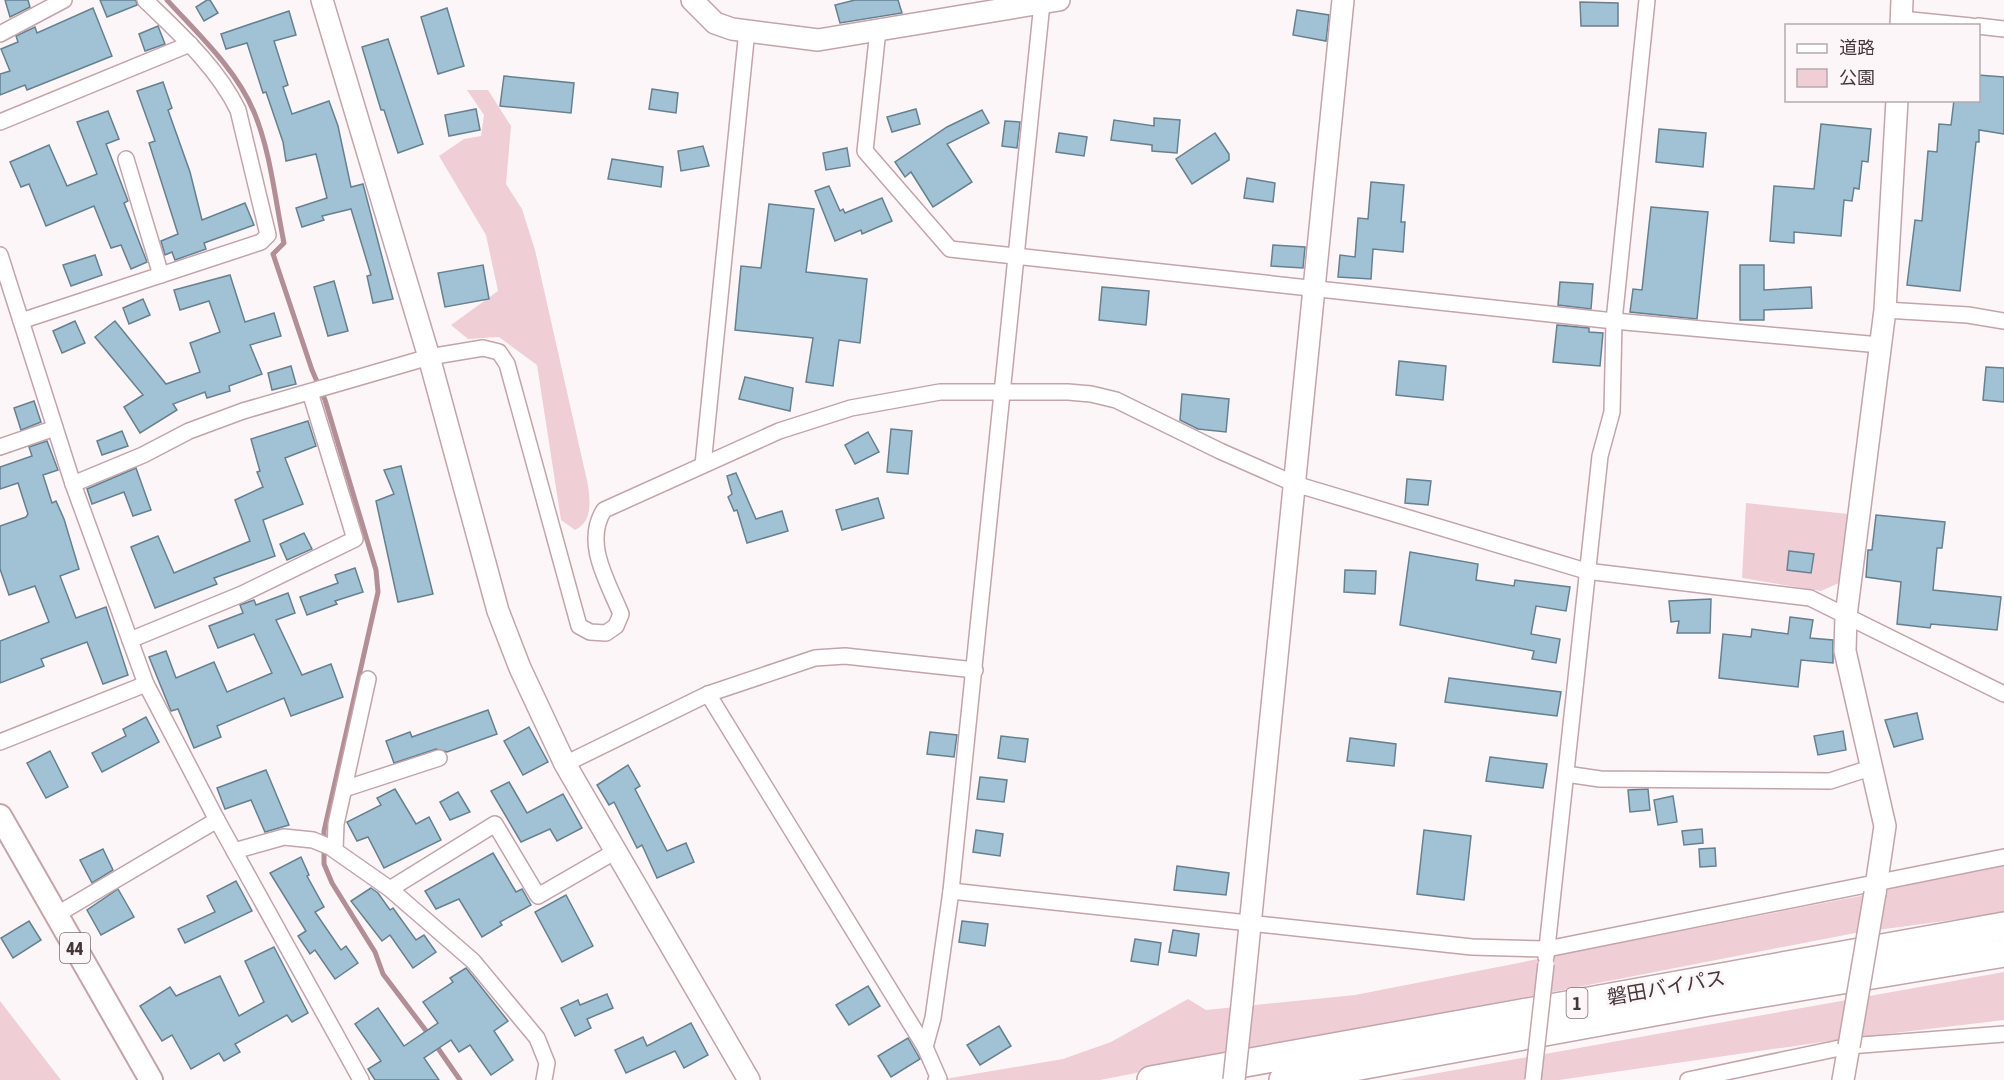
<svg xmlns="http://www.w3.org/2000/svg" width="2004" height="1080" font-family="'Asap Condensed','Noto Sans JP',sans-serif">
<style>
.green{fill:#efced5}
.lines{fill:none;stroke-linecap:round;stroke-linejoin:round}
.stream{stroke:#b28e97;stroke-width:5}
.building{fill:#a1c2d5;stroke:#66808f;stroke-width:1.5}
.street-casing{stroke:#c3a4ab;stroke-width:18}
.secondary-casing{stroke:#c3a4ab;stroke-width:24}
.primary-casing{stroke:#c3a4ab;stroke-width:26}
.highway-casing{stroke:#c3a4ab;stroke-width:30}
.street{stroke:#fff;stroke-width:15}
.secondary{stroke:#fff;stroke-width:21}
.primary{stroke:#fff;stroke-width:22}
.highway{stroke:#fff;stroke-width:27}
.street-bridge-casing{stroke:#c3a4ab;stroke-width:18;stroke-linecap:butt}
.secondary-bridge-casing{stroke:#c3a4ab;stroke-width:24;stroke-linecap:butt}
.street-bridge{stroke:#fff;stroke-width:15}
.secondary-bridge{stroke:#fff;stroke-width:21}
.labels{text-anchor:middle;dominant-baseline:central;stroke-width:6;stroke-linejoin:round;paint-order:stroke}
.shield{fill:#fdf6f8;stroke:#7c7073;stroke-width:1.5}
.shield-label{font-size:18px;font-weight:bold;fill:#44373a}
.street-label{font-size:20px;fill:#44373a;stroke:#fdf6f8}
</style>
<rect width="100%" height="100%" fill="#fdf6f8"/>
<g class="green">
<path d="M467,90H488L511,126L506,184L522,209L535,250L588,485C590,502 593,521 575,530L561,520L537,365L499,337L468,339L451,325L498,291L486,235L439,156L464,139L481,136L484,115Z"/>
<polygon points="1746,503 1848,514 1839,583 1821,591 1742,578"/>
<polygon points="2004,859 2004,913 1855,933 1100,1080 939,1080 1063,1059 1111,1042 1188,999 1206,1010 1355,995 1860,896"/>
<polygon points="2004,972 2004,1020 1836,1040 1559,1080 1399,1080"/>
<polygon points="0,1001 61,1080 0,1080"/>
</g>
<g class="lines">
<g class="stream">
<path d="M167,0C198,34 236,69 254,112C271,153 275,200 284,243L273,254L312,370L325,400L376,570L378,592L324,831V864L332,883L375,952L383,974L430,1036"/>
<polyline points="435,1044 460,1080"/>
</g>
</g>
<g class="building">
<polygon points="5,0 28,0 30,7 10,17"/>
<polygon points="100,0 136,0 137,5 107,17"/>
<polygon points="207,0 210,0 218,13 204,21 196,7"/>
<polygon points="855,0 898,0 902,13 840,23 835,5"/>
<polygon points="1580,2 1618,3 1618,26 1581,26"/>
<polygon points="93,8 112,56 27,90 25,85 0,95 0,74 10,71 1,49 18,42 16,36 35,27 37,33"/>
<polygon points="447,8 464,66 438,74 421,17"/>
<polygon points="1297,10 1329,15 1326,41 1293,35"/>
<polygon points="289,11 296,35 274,41 288,85 283,87 292,114 329,101 338,126 351,187 363,184 393,299 373,303 367,276 371,275 351,209 322,216 324,220 302,227 296,208 327,198 316,154 286,161 283,142 266,92 263,93 247,43 226,49 221,34"/>
<polygon points="158,26 165,44 145,51 139,34"/>
<polygon points="388,39 423,144 398,153 384,110 381,110 362,47"/>
<polygon points="1978,75 2004,77 2004,134 1979,130 1979,142 1976,142 1960,291 1907,285 1915,220 1922,221 1928,151 1937,152 1939,124 1951,125 1954,100 1978,100"/>
<polygon points="504,76 574,83 571,113 500,106"/>
<polygon points="163,82 172,108 168,110 190,172 202,220 245,203 254,225 204,243 206,249 175,260 172,252 165,255 161,241 178,234 149,143 155,141 137,91"/>
<polygon points="652,89 678,93 676,113 649,109"/>
<polygon points="476,109 480,130 449,136 445,115"/>
<polygon points="916,109 920,124 892,132 887,117"/>
<polygon points="982,110 989,123 947,144 972,182 933,207 911,172 905,177 895,162 947,127"/>
<polygon points="108,111 119,139 106,144 128,201 124,203 147,262 131,269 121,245 111,248 94,206 46,226 29,184 21,187 10,162 49,145 67,186 97,174 77,122"/>
<polygon points="1154,118 1180,120 1177,153 1152,151 1152,145 1111,140 1114,120 1154,126"/>
<polygon points="1005,121 1020,122 1017,148 1002,146"/>
<polygon points="1821,124 1871,129 1868,162 1862,161 1859,189 1854,188 1852,201 1844,200 1841,236 1794,232 1794,243 1770,241 1774,186 1814,189"/>
<polygon points="1659,129 1706,133 1703,167 1656,162"/>
<polygon points="1059,133 1087,137 1084,156 1056,152"/>
<polygon points="1215,133 1229,154 1229,160 1192,184 1176,159"/>
<polygon points="703,146 709,166 681,171 678,151"/>
<polygon points="847,148 850,166 826,170 823,153"/>
<polygon points="612,159 663,167 661,187 608,179"/>
<polygon points="1247,178 1275,183 1273,202 1244,198"/>
<polygon points="1371,182 1404,185 1401,222 1405,222 1403,252 1373,249 1371,279 1338,277 1340,255 1355,257 1358,218 1368,219"/>
<polygon points="829,186 840,211 843,209 845,213 882,198 892,221 862,234 861,230 835,241 815,191"/>
<polygon points="769,204 814,209 806,272 867,279 860,343 839,340 833,386 806,382 813,338 735,330 741,266 761,268"/>
<polygon points="1651,207 1708,212 1697,319 1630,312 1633,289 1642,290"/>
<polygon points="1273,245 1305,247 1303,268 1271,266"/>
<polygon points="95,255 102,275 71,286 63,265"/>
<polygon points="483,265 489,299 445,307 438,273"/>
<polygon points="1740,265 1764,265 1764,290 1811,287 1812,308 1764,310 1764,320 1740,320"/>
<polygon points="230,275 245,322 274,313 281,336 250,345 262,374 229,386 230,391 207,398 205,392 173,404 177,410 140,433 124,407 143,395 95,337 115,321 166,384 200,372 190,343 220,332 209,301 180,310 174,290"/>
<polygon points="334,281 348,331 328,336 314,287"/>
<polygon points="1560,282 1593,284 1591,309 1558,305"/>
<polygon points="1102,287 1149,291 1146,325 1099,320"/>
<polygon points="143,299 150,315 129,324 123,308"/>
<polygon points="75,321 85,343 62,353 53,331"/>
<polygon points="1557,325 1589,328 1589,332 1603,333 1600,366 1553,362"/>
<polygon points="1399,361 1446,366 1443,400 1396,395"/>
<polygon points="291,366 296,384 272,390 268,373"/>
<polygon points="1986,367 2004,368 2004,402 1983,400"/>
<polygon points="745,377 793,388 790,411 739,399"/>
<polygon points="1182,394 1229,399 1226,432 1198,429 1180,420"/>
<polygon points="34,401 41,422 21,430 14,408"/>
<polygon points="308,421 316,446 285,458 303,504 263,520 275,556 214,578 217,584 155,608 131,547 158,536 174,573 250,541 235,500 263,487 257,472 260,471 251,439"/>
<polygon points="891,429 912,431 908,474 887,472"/>
<polygon points="122,431 128,446 102,455 97,441"/>
<polygon points="868,432 879,452 855,464 845,445"/>
<polygon points="47,441 58,470 43,475 52,503 56,501 64,519 79,569 60,576 76,618 106,607 128,675 103,684 87,642 41,659 44,666 0,683 0,641 49,622 35,586 9,595 0,569 0,526 26,517 28,514 18,483 0,489 0,467 32,456 29,447"/>
<polygon points="401,466 433,594 398,602 376,501 394,494 384,470"/>
<polygon points="136,468 151,510 133,516 124,492 92,504 87,489"/>
<polygon points="736,473 756,519 782,511 788,531 747,543 737,510 734,511 728,497 732,494 727,476"/>
<polygon points="1407,479 1431,481 1428,505 1405,503"/>
<polygon points="878,498 884,518 842,530 836,510"/>
<polygon points="1876,515 1945,522 1942,548 1937,548 1933,590 2001,597 1997,630 1931,624 1930,628 1897,624 1901,582 1866,577 1868,550 1872,550"/>
<polygon points="304,533 312,549 287,560 280,544"/>
<polygon points="1789,551 1814,554 1811,573 1787,570"/>
<polygon points="1410,552 1478,564 1476,580 1514,586 1515,580 1570,587 1566,611 1536,606 1531,634 1560,639 1556,663 1532,659 1534,651 1400,625"/>
<polygon points="355,568 363,592 335,601 337,604 307,615 300,597 338,583 335,575"/>
<polygon points="1345,570 1376,571 1375,594 1344,592"/>
<polygon points="288,593 295,613 276,620 302,675 331,664 343,697 291,716 284,698 217,726 221,737 194,748 178,709 171,711 149,657 166,651 176,678 214,662 227,692 272,673 254,634 218,648 209,626 243,613 240,605 254,600 256,605"/>
<polygon points="1711,599 1710,633 1677,633 1679,621 1671,622 1669,601"/>
<polygon points="1790,617 1813,620 1810,638 1833,640 1833,663 1801,660 1798,687 1719,678 1723,634 1751,637 1752,629 1788,634"/>
<polygon points="1449,678 1561,692 1557,716 1445,702"/>
<polygon points="488,710 497,734 447,752 436,749 394,763 386,741 410,732 412,737"/>
<polygon points="1917,713 1923,739 1894,747 1885,720"/>
<polygon points="146,717 159,742 102,772 92,753 126,736 123,729"/>
<polygon points="529,727 548,762 523,775 504,741"/>
<polygon points="1843,731 1846,750 1818,755 1814,736"/>
<polygon points="930,732 957,735 954,757 927,754"/>
<polygon points="1001,736 1028,739 1025,762 998,758"/>
<polygon points="1350,738 1396,744 1394,766 1347,761"/>
<polygon points="50,751 68,787 46,798 27,763"/>
<polygon points="1490,757 1547,764 1543,788 1486,781"/>
<polygon points="628,765 640,786 635,789 667,851 686,843 694,862 657,878 642,845 637,848 614,802 609,805 597,785"/>
<polygon points="266,770 289,825 265,832 251,800 225,809 217,788"/>
<polygon points="980,777 1007,780 1004,802 977,799"/>
<polygon points="509,782 527,813 563,794 582,828 557,841 550,829 521,842 491,791"/>
<polygon points="395,789 416,824 429,817 441,840 384,868 368,837 357,841 347,822 381,805 377,798"/>
<polygon points="1648,789 1650,810 1630,812 1628,790"/>
<polygon points="458,792 470,812 450,820 440,802"/>
<polygon points="1673,796 1677,822 1658,825 1654,800"/>
<polygon points="1702,829 1703,843 1684,845 1682,831"/>
<polygon points="976,830 1003,834 1000,856 973,852"/>
<polygon points="1424,830 1471,836 1464,900 1417,894"/>
<polygon points="1715,848 1716,866 1700,867 1699,849"/>
<polygon points="103,849 113,870 92,883 80,860"/>
<polygon points="493,853 516,892 522,889 531,905 500,922 502,925 482,937 459,899 436,909 425,891"/>
<polygon points="301,857 309,875 307,876 324,907 315,912 341,950 346,946 358,963 335,979 315,950 310,954 298,936 306,931 270,873"/>
<polygon points="1177,866 1229,873 1226,895 1174,890"/>
<polygon points="236,881 252,911 185,943 178,929 215,912 207,896"/>
<polygon points="371,888 378,893 390,910 393,908 416,940 424,935 436,952 413,968 390,935 382,941 351,901"/>
<polygon points="118,889 134,917 101,935 87,910"/>
<polygon points="566,895 593,946 562,962 535,912"/>
<polygon points="29,921 41,940 13,958 1,938"/>
<polygon points="962,921 988,924 985,946 959,942"/>
<polygon points="1173,930 1199,934 1196,956 1169,952"/>
<polygon points="1135,939 1161,943 1158,965 1131,961"/>
<polygon points="274,947 308,1013 292,1022 287,1015 235,1044 240,1052 224,1061 219,1053 191,1069 172,1035 162,1041 140,1006 170,987 176,996 220,976 239,1016 264,1002 245,961"/>
<polygon points="466,968 508,1021 494,1031 513,1060 491,1075 470,1045 459,1052 451,1040 424,1058 439,1080 375,1080 368,1069 381,1061 355,1024 378,1008 404,1046 438,1023 423,1002 453,982 450,978"/>
<polygon points="868,986 880,1006 849,1025 836,1005"/>
<polygon points="607,994 613,1008 587,1019 591,1028 575,1036 561,1008 578,1000 580,1005"/>
<polygon points="691,1023 708,1055 684,1068 675,1051 626,1073 615,1050 643,1037 647,1046"/>
<polygon points="999,1026 1011,1046 980,1065 967,1045"/>
<polygon points="908,1038 920,1059 891,1077 878,1056"/>
</g>
<g class="lines">
<g class="street-casing">
<g id="street">
<polyline points="1901,19 1971,26"/>
<polyline points="1978,26 2004,29"/>
<polyline points="878,30 865,151 950,249 1614,321 1880,345"/>
<polyline points="0,34 64,0"/>
<polyline points="0,122 190,44"/>
<polyline points="126,159 161,275"/>
<polyline points="0,255 73,484 146,684 217,820 361,1080"/>
<polyline points="1885,310 1968,315 2004,321"/>
<path d="M21,321L261,242L268,235L238,110C217,67 179,33 145,0"/>
<polyline points="0,447 55,428"/>
<polyline points="703,465 747,30"/>
<path d="M73,484L143,455L189,431L243,411L429,357L483,348L499,352L507,364L579,626L590,632L606,633L616,626L621,614C608,582 583,543 604,510L779,431L851,408L940,392H1068L1091,394L1116,400L1220,451L1295,484L1586,571L1810,598L2004,694"/>
<polyline points="130,640 242,594 355,539 310,392"/>
<polyline points="708,694 925,1047 939,1079 936,1080"/>
<polyline points="0,742 146,684"/>
<polyline points="565,764 708,694 815,658 845,656 975,670"/>
<polyline points="1566,774 1600,779 1830,781 1873,767"/>
<polyline points="344,789 439,758"/>
<polyline points="335,850 336,824 368,679"/>
<polyline points="234,851 284,837 313,840 330,847 390,889 473,961 537,1038 547,1063 544,1080"/>
<polyline points="390,889 495,824 538,896 616,851"/>
<polyline points="951,891 1472,947 1547,949 2004,857"/>
<polyline points="56,915 217,820"/>
<polyline points="1546,957 1600,456 1612,412 1614,321 1647,0"/>
<polyline points="925,1047 933,1018 951,891 1042,3"/>
<polyline points="1688,1080 1849,1046 2004,1034"/>
</g>
</g>
<g class="secondary-casing">
<g id="secondary">
<polyline points="322,0 429,357 498,611 520,668 565,764 749,1080"/>
<polyline points="692,0 715,23 732,29 818,40 1059,0"/>
<polyline points="1901,26 1902,0"/>
<polyline points="1875,893 1885,826 1845,651 1846,616 1885,310 1897,100"/>
<polyline points="1242,1005 1343,0"/>
<polyline points="1843,1080 1849,1046"/>
</g>
</g>
<g class="primary-casing">
<polyline id="primary" points="0,816 151,1080"/>
</g>
<g class="highway-casing">
<g id="highway">
<polyline points="1151,1080 2004,926"/>
<polyline points="1283,1080 1709,1002 2004,953"/>
</g>
</g>
<use href="#street" class="street"/>
<use href="#secondary" class="secondary"/>
<use href="#primary" class="primary"/>
<use href="#highway" class="highway"/>
<g class="street-bridge-casing">
<polyline id="street-bridge" points="1533,1080 1546,964"/>
</g>
<g class="secondary-bridge-casing">
<g id="secondary-bridge">
<polyline points="1849,1046 1875,893"/>
<polyline points="1234,1080 1242,1005"/>
</g>
</g>
<use href="#street-bridge" class="street-bridge"/>
<use href="#secondary-bridge" class="secondary-bridge"/>
</g>
<g class="labels">
<g class="shield">
<rect x="60" y="933" width="30" height="30" rx="4.5"/>
<rect x="1566.5" y="988" width="21" height="30" rx="4.5"/>
</g>
<g class="shield-label">
<text x="75" y="948">44</text>
<text x="1577" y="1003">1</text>
</g>
<g class="street-label">
<text transform="translate(1666 987) rotate(-10)">磐田バイパス</text>
</g>
</g>
<rect x="1785" y="24" width="195" height="78" fill="#fdf6f8" stroke="#b3aaac" stroke-width="1.5"/>
<rect x="1797" y="44" width="30" height="9" fill="#ffffff" stroke="#b3aaac" stroke-width="1.5"/>
<text x="1839" y="54" font-size="18" fill="#44373a">道路</text>
<rect x="1797" y="69" width="30" height="18" fill="#efced5" stroke="#b3aaac" stroke-width="1.5"/>
<text x="1839" y="84" font-size="18" fill="#44373a">公園</text>
</svg>
